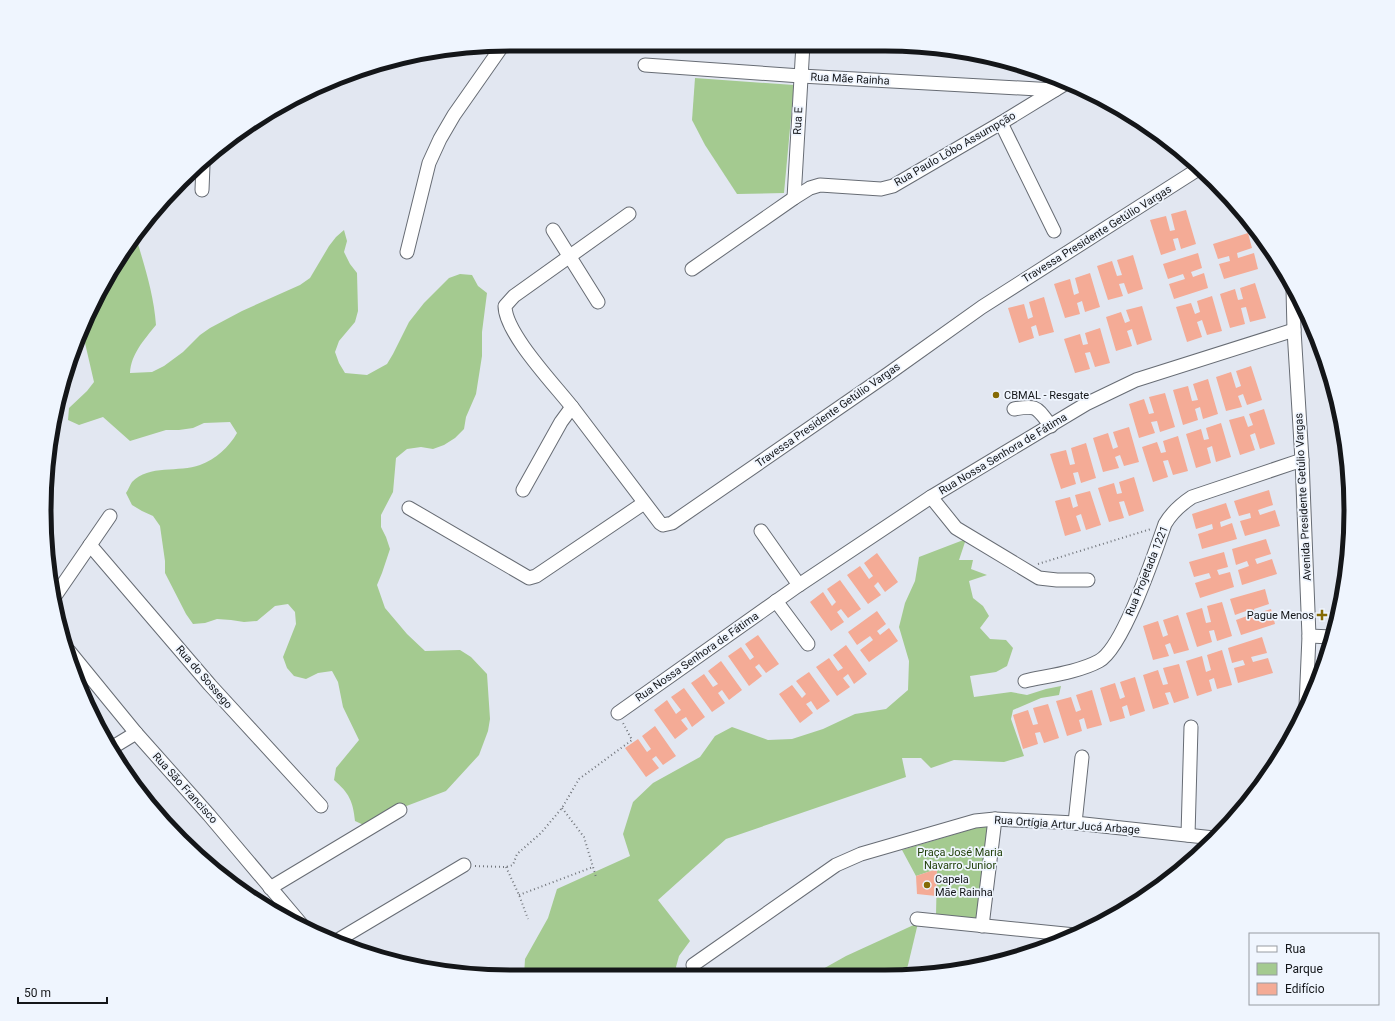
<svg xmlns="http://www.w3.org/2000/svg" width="1395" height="1021" font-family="Roboto,sans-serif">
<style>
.green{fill:#a4ca90}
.building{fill:#f4ab96}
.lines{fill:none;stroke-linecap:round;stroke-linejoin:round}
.minor-casing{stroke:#676c74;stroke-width:15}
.path{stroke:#71757b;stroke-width:2;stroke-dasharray:1 3;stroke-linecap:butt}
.minor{stroke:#fff;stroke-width:13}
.poi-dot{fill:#856a05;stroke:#eff5fe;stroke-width:1.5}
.labels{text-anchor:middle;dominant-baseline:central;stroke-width:3.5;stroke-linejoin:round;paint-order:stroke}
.street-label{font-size:11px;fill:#141619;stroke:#eff5fe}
.poi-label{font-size:11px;fill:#141619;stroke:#eff5fe;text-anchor:start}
.park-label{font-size:11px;fill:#23410b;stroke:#eff5fe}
.rim{fill:none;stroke:#141619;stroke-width:5}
</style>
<rect width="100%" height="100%" fill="#e2e7f1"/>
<g class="green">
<polygon points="695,78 794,85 784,193 737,194 705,145 692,120"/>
<path d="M344,230L347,241L344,252L350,264L357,273L358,311L355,322L339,341L335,352L339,363L345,373L367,375L387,364L393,354L409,322L424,303L449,278L460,274L472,275L478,286L487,293L482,332V356L476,394L466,417L464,429L455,438L444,445L433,449L421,447L407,449L396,458L393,492L381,515V527L386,537L390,549L382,573L377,585L385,608L407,634L425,651L460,650L471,657L487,674L490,719L488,731L479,755L446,791L388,813L366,826L355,821C353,801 349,793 334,780L336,768L359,740L343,707L338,682L332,671L318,673L306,679L294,676L287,668L283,657L296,624L295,612L288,604L275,606L257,621L244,622L231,620L217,619L205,623L193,624L186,614L165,573V561L160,526L153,516L142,511L132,505L126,493C128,490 130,485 132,482C149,464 179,473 200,465C216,459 229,447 237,433L230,422L204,423L193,428L179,430H166L130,441L103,417L79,425L68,420L69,408L87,391L94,382L82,330L92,304L135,240L138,244C146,271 154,297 156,325C144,340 131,354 130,373L152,372L164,366L183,352L200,335L210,328L242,311L300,285L310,278L329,246L336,237Z"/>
<polygon points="966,539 959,560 973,560 971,569 987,575 969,581 973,598 983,606 989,616 980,628 990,639 1006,640 1013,648 1007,666 996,672 970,676 974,697 1011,692 1027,695 1046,689 1061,686 1059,695 1041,698 1013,710 1011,719 1024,756 1004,762 954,760 931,768 921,758 902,758 906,777 726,839 658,900 690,941 679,956 676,967 679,975 524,976 525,959 548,918 557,889 630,856 623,834 633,802 653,783 700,757 715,736 732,727 768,740 792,739 823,729 855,714 886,709 908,690 909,661 899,627 905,603 915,581 919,557"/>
<polygon points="989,824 977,919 936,915 937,869 916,876 902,850"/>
<polygon points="918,923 908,965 905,973 814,974 846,956"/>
</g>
<g class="building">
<polygon points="1186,210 1196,244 1181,249 1178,238 1173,239 1176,250 1161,255 1150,220 1166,216 1170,231 1175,230 1171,214"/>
<polygon points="1248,233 1252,248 1237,253 1238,258 1254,253 1258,269 1224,279 1219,264 1230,261 1229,256 1218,259 1213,244"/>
<polygon points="1198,253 1202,268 1191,272 1193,277 1204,273 1208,288 1174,299 1169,284 1185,279 1183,274 1168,279 1163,264"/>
<polygon points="1133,255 1143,289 1128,294 1124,283 1119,284 1123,296 1108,300 1097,266 1112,261 1117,276 1122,275 1117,260"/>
<polygon points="1090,273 1100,307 1085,312 1082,301 1077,303 1080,314 1065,318 1054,284 1070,279 1074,295 1079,293 1075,278"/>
<polygon points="1255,283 1266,318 1250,322 1246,307 1241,308 1245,324 1230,328 1220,294 1235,289 1238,300 1243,299 1240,288"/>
<polygon points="1212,296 1222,331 1207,335 1202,320 1197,322 1202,337 1187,342 1176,307 1191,303 1195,314 1200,312 1197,301"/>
<polygon points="1044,297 1054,332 1039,336 1036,325 1031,327 1034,338 1019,343 1008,308 1024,304 1028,319 1033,317 1029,302"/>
<polygon points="1142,306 1152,340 1137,345 1132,329 1127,331 1132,346 1116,351 1106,317 1121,312 1125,323 1130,321 1126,310"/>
<polygon points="1100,328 1110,363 1095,367 1090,352 1085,353 1090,369 1075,373 1064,339 1080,334 1083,345 1088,344 1085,333"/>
<polygon points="1251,366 1262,400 1247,405 1243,394 1238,396 1242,407 1226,411 1216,377 1231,372 1236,388 1241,386 1236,371"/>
<polygon points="1208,379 1218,414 1203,419 1200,407 1195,409 1198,420 1183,425 1173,390 1188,386 1192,401 1198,400 1193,384"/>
<polygon points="1165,393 1175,427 1160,432 1157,421 1151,422 1155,433 1139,438 1129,404 1144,399 1149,414 1154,413 1149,397"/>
<polygon points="1264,409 1275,444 1260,449 1255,433 1250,435 1255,450 1240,455 1229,420 1244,416 1248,427 1253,425 1249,414"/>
<polygon points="1221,423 1231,457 1216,462 1212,446 1207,448 1211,463 1196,468 1186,434 1201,429 1204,440 1209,439 1206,428"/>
<polygon points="1129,427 1139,462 1124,466 1120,455 1115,457 1119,468 1103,472 1093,438 1108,433 1113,449 1118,447 1113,432"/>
<polygon points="1178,436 1188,471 1173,475 1168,460 1163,461 1168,477 1153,482 1142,447 1157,442 1161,453 1166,452 1163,441"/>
<polygon points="1086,443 1096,478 1081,483 1078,472 1073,473 1076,484 1061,489 1050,454 1066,450 1070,465 1075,464 1071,448"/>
<polygon points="1134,477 1144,511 1129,516 1124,501 1119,502 1124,518 1109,522 1098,488 1114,483 1117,494 1122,493 1119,482"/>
<polygon points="1269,490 1273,505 1258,510 1260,515 1275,510 1280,526 1245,536 1240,521 1251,518 1250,513 1239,516 1234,501"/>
<polygon points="1090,491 1101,525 1086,530 1081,514 1076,516 1081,531 1065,536 1055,501 1070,497 1073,508 1078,506 1075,495"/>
<polygon points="1226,503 1231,518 1220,522 1221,527 1232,523 1237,539 1202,549 1198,534 1213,529 1212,524 1196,529 1192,514"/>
<polygon points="1266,539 1271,554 1255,559 1257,564 1272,559 1277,574 1242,585 1238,570 1249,566 1247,561 1236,565 1232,549"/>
<polygon points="1224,552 1228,567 1217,570 1219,575 1230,572 1234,587 1200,598 1195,583 1211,578 1209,573 1194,577 1189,562"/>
<polygon points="877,553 898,582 885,592 878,582 874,586 881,595 868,604 847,575 860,566 869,579 873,576 864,563"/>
<polygon points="840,580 861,609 848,618 841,609 837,612 844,622 831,631 810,602 823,592 832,606 836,602 827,589"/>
<polygon points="1265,589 1269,604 1254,609 1255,614 1271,609 1275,624 1241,635 1236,620 1247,616 1246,611 1235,615 1230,599"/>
<polygon points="1222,602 1232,636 1217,641 1214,630 1209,631 1212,642 1197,647 1186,613 1202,608 1206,623 1211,622 1207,606"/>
<polygon points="877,611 886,624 877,631 880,635 889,628 898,641 869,662 860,650 873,640 870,636 857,645 848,632"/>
<polygon points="1178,615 1189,650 1174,654 1170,643 1165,645 1169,656 1153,660 1143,626 1158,621 1163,637 1168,635 1163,620"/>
<polygon points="758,635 779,664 766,673 759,664 755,667 762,676 749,686 728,656 741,647 750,660 754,657 745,644"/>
<polygon points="1262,637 1267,653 1251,657 1253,662 1268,658 1273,673 1238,683 1234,668 1245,665 1243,660 1232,663 1228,648"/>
<polygon points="846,645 867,674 854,684 848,674 843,678 850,687 837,696 816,667 829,658 838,671 843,668 833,655"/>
<polygon points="1222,650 1232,685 1217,689 1214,678 1209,680 1212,691 1197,696 1186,661 1202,656 1206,672 1211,670 1207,655"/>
<polygon points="721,661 742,690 729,700 722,690 718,693 725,703 712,712 691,683 704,674 713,687 718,684 708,671"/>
<polygon points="1179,664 1189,698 1174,703 1170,692 1165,693 1169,704 1153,709 1143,675 1158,670 1163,685 1168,684 1163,668"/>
<polygon points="809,672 830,701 817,710 811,701 806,704 813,713 800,723 779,694 792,685 802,698 806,694 796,681"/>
<polygon points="1135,677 1145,711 1130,716 1127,705 1122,707 1125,718 1110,722 1100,688 1115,683 1120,699 1125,697 1120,682"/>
<polygon points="684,688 705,717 692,727 686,717 681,720 688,729 675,739 654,710 667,700 676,714 681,710 671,697"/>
<polygon points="1092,690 1102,725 1087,729 1084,718 1079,720 1082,731 1067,736 1056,701 1071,697 1076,712 1081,710 1076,695"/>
<polygon points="1048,704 1059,738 1044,743 1040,732 1035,733 1038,744 1023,749 1013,715 1028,710 1033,725 1038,724 1033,708"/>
<polygon points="655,726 676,756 663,765 656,756 652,759 659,768 646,777 625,748 638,739 647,752 651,749 642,736"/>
<polygon points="937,869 936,896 917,894 916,876"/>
</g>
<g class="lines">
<g class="minor-casing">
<g id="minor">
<polyline points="645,65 801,76 1055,90"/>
<polyline points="1001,123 1054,231"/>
<polyline points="202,190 203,165"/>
<polyline points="794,198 803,44"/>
<polyline points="553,230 598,302"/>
<polyline points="407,252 429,163 440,139 454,115 503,45"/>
<polyline points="692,269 794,198 810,188 820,185 881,189 893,186 1001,123 1068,82"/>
<polyline points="1293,289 1294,330 1302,460 1309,636 1306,706"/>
<path d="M572,407C554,384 505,333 505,306L514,296L629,214"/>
<path d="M1014,409C1038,405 1036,407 1051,426"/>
<polyline points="523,490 561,422 572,407 660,523 663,525 672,523 888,374 982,307 1200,168"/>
<polyline points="931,497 956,528 1039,578 1057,580 1088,580"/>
<polyline points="409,508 529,578 536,576 644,503"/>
<polyline points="761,531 799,585"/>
<polyline points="90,545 210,685 321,806"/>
<polyline points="55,596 110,516"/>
<polyline points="776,601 808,644"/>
<polyline points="1309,636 1332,637"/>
<polyline points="69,651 136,733 209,815 302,925"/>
<path d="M1025,681C1047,676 1079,672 1099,661C1123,648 1155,553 1165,524C1172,512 1180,505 1192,497L1302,460"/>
<polyline points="618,713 799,585 931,497 1086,404 1136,380 1294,330"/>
<polyline points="113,747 136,733"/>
<polyline points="1075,823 1082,757"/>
<polyline points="1188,835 1191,727"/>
<polyline points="270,888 400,810"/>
<polyline points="917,919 1075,935"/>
<polyline points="982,926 995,819"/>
<polyline points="338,940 464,865"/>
<polyline points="693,965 836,865 861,854 975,821 995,819 1075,823 1214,838"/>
</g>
</g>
<g class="path">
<polyline points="1038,564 1151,529"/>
<polyline points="562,808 584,837 596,877"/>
<polyline points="475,866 506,867 513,865 517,854 541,833 562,808 579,779 632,740 623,723"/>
<polyline points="506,867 519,895 528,919"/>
<polyline points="519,895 593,867"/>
</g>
<use href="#minor" class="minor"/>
</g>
<g class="poi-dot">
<circle cx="996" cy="395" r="4"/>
<path d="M1320 609h4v4h4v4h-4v4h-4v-4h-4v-4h4z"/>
<circle cx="927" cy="885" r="4"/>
</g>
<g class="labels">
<g class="street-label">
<text transform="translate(850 79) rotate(3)">Rua Mãe Rainha</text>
<text transform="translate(798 121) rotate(-87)">Rua E</text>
<text transform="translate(955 149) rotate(-30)">Rua Paulo Lôbo Assumpção</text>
<text transform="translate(1097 234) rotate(-32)">Travessa Presidente Getúlio Vargas</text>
<text transform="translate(828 415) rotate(-35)">Travessa Presidente Getúlio Vargas</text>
<text transform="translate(1003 454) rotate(-31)">Rua Nossa Senhora de Fátima</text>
<text transform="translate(1303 497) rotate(-93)">Avenida Presidente Getúlio Vargas</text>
<text transform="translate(1147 571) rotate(-68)">Rua Projetada 1221</text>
<text transform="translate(697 657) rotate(-35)">Rua Nossa Senhora de Fátima</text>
<text transform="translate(204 677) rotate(49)">Rua do Sossego</text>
<text transform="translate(185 788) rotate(48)">Rua São Francisco</text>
<text transform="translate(1067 825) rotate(4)">Rua Ortígia Artur Jucá Arbage</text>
</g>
<g class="poi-label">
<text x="1004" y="395">CBMAL - Resgate</text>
<text x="1314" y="615" text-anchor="end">Pague Menos</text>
<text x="935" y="879">Capela<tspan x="935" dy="13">Mãe Rainha</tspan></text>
</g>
<g class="park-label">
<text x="960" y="852">Praça José Maria<tspan x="960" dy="13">Navarro Junior</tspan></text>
</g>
</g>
<path d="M0 0H1395V1021H0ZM510 51H885A459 459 0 0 1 1344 510V511A459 459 0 0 1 885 970H510A459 459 0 0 1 51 511V510A459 459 0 0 1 510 51Z" fill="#eff5fe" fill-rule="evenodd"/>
<path class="rim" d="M510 51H885A459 459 0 0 1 1344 510V511A459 459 0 0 1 885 970H510A459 459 0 0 1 51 511V510A459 459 0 0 1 510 51Z"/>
<rect x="1249" y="933" width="130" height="72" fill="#eff5fe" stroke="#979ca2"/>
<rect x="1257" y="946" width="20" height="6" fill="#ffffff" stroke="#979ca2"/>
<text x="1285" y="953" font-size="12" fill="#141619">Rua</text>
<rect x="1257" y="963" width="20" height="12" fill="#a4ca90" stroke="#979ca2"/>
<text x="1285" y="973" font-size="12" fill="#141619">Parque</text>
<rect x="1257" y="983" width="20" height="12" fill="#f4ab96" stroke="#979ca2"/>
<text x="1285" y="993" font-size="12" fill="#141619">Edifício</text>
<path d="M18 997v6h89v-6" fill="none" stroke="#141619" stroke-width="2"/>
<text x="24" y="997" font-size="12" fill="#141619" stroke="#eff5fe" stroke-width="3" paint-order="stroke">50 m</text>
</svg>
